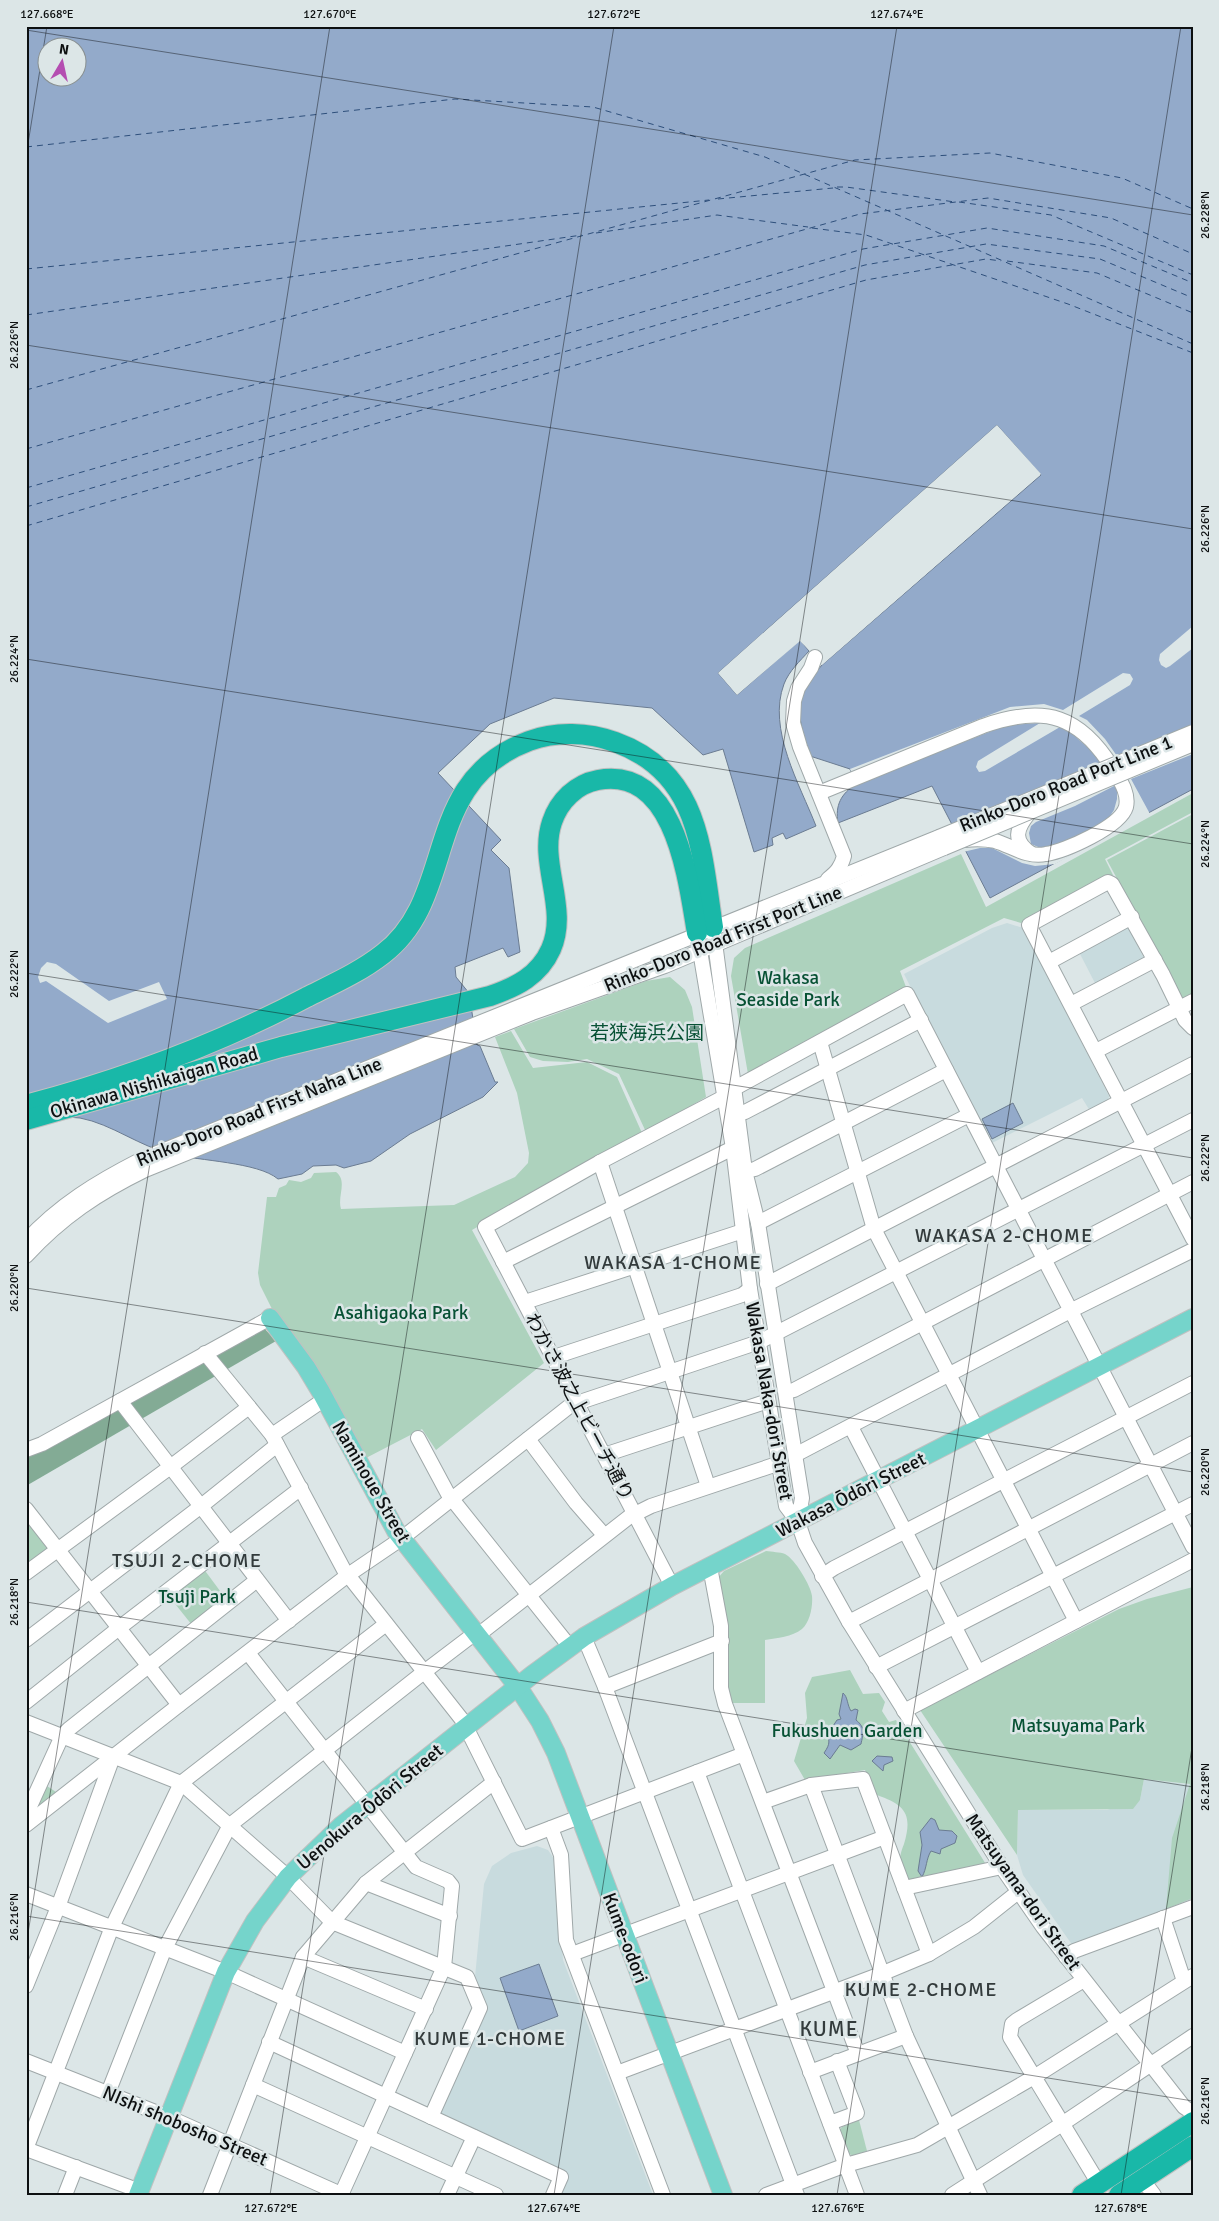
<svg xmlns="http://www.w3.org/2000/svg" width="1219" height="2221" font-family="Signika,'Noto Sans JP',sans-serif">
<style>
.built{fill:#c8dbde}
.green{fill:#add2bd}
.forest{fill:#83ab95}
.water{fill:#93aaca;stroke:#6b7c92;fill-rule:evenodd}
.pier{fill:#dce6e7;fill-rule:evenodd}
.lines{fill:none;stroke-linecap:round;stroke-linejoin:round}
.ferry{stroke:#2e4f7b;stroke-width:1;stroke-dasharray:6 5;stroke-linecap:butt}
.minor-casing{stroke:#9fa8a9;stroke-width:16}
.major-casing{stroke:#c0c1c1;stroke-width:20}
.highway-casing{stroke:#c0c1c1;stroke-width:22}
.minor{stroke:#fff;stroke-width:14}
.major{stroke:#75d4cb;stroke-width:18}
.highway{stroke:#19b8a8;stroke-width:20}
.minor-bridge-casing{stroke:#9fa8a9;stroke-width:16;stroke-linecap:butt}
.minor-bridge{stroke:#fff;stroke-width:14}
.ticks{fill:none;stroke:#0d1011;stroke-width:1;stroke-opacity:0.45}
.labels{text-anchor:middle;dominant-baseline:central;stroke-width:5;stroke-linejoin:round;paint-order:stroke}
.street-label{font-size:19px;fill:#0d1011;stroke:#dce6e7}
.park-label{font-size:19px;fill:#075134;stroke:#dce6e7}
.neighbourhood-label{font-size:20px;letter-spacing:1px;fill:#333b3c;stroke:#dce6e7}
.quarter-label{font-size:21px;letter-spacing:1px;fill:#333b3c;stroke:#dce6e7}
.neatline{fill:none;stroke:#0d1011;stroke-width:2}
.ticks-label{font-size:12px;text-anchor:middle;fill:#0d1011}
</style>
<rect width="100%" height="100%" fill="#dce6e7"/>
<g class="built">
<polygon points="1007,923 1023,928 1109,1096 1108,1102 1090,1111 1082,1098 990,1144 904,974 992,928"/>
<polygon points="1128,927 1145,960 1096,985 1079,952"/>
<polygon points="1144,1779 1193,1785 1193,1898 1073,1946 1023,1875 1017,1855 1018,1810 1107,1810 1140,1800"/>
<polygon points="537,1846 548,1850 555,1860 563,1960 653,2195 558,2195 566,2175 438,2115 484,2015 475,1977 484,1884 492,1866 511,1853"/>
</g>
<g class="green">
<polygon points="1193,793 1193,812 1105,859 1113,875 1021,923 1004,918 900,971 906,987 748,1074 731,976 734,958 745,948 961,854 986,907"/>
<polygon points="1193,814 1193,998 1182,1000 1107,860"/>
<polygon points="670,977 685,990 692,1007 706,1097 646,1132 619,1074 587,1059 568,1062 543,1061 530,1057 514,1029 646,981"/>
<path d="M511,1031L533,1068L587,1062L617,1077L642,1133L472,1230L544,1363L436,1450L422,1429L366,1458L274,1313L260,1285L258,1273L267,1197H276L279,1188L286,1185L289,1180L301,1182L311,1178L314,1173L336,1172C348,1181 337,1196 341,1209L454,1205L515,1177L528,1163L529,1153L517,1093L495,1037Z"/>
<polygon points="26,1519 49,1548 26,1565"/>
<path d="M766,1551C772,1552 780,1552 785,1554C795,1559 811,1586 812,1596C813,1606 810,1622 802,1629C792,1637 777,1638 765,1640V1703H732L728,1689V1635L718,1578L724,1571Z"/>
<polygon points="203,1568 226,1599 192,1625 168,1595"/>
<polygon points="1193,1587 1193,1898 1166,1909 1172,1838 1190,1784 1144,1779 1140,1800 1133,1809 1018,1810 1017,1855 920,1710 1119,1609 1147,1599"/>
<path d="M850,1670L863,1694L879,1693L885,1702L882,1711L889,1722L896,1720L987,1866L909,1881C905,1875 900,1868 900,1860C900,1854 902,1849 904,1844C913,1814 905,1805 877,1795L865,1770L805,1780L794,1761L807,1718L805,1693L812,1677Z"/>
<polygon points="44,1784 59,1794 38,1808"/>
<polygon points="859,2120 867,2151 853,2156 848,2153 839,2131 842,2127"/>
</g>
<polygon class="forest" points="263,1327 276,1341 26,1486 26,1453"/>
<g class="water">
<path d="M26,26H1193V789L990,898L932,786L838,823C835,805 841,794 856,784L850,769L810,756C797,716 792,699 822,665L1041,475L997,425L718,673L737,695L800,640L809,651C800,661 789,671 784,684C767,729 800,785 816,826L786,839L783,833L772,838L773,845L754,852L723,749L703,755L652,708L554,698L490,724L438,773L501,840L491,850L509,868L520,952L508,957L503,948L455,967L456,977L469,993L477,1045L480,1046L495,1082H498L483,1097L410,1134L371,1161L344,1168L336,1165L313,1166L302,1174L278,1179C258,1162 199,1161 172,1154C140,1147 112,1124 80,1118C63,1116 44,1117 26,1117ZM48,48H78V78H48Z"/>
<polygon points="1013,1103 1023,1123 992,1139 982,1119"/>
<path d="M843,1693C848,1697 847,1705 851,1711L855,1709L858,1710L856,1720C866,1728 863,1734 861,1744L851,1750L840,1745L830,1759L824,1753C831,1743 829,1741 827,1731L833,1726L837,1720L841,1719L839,1714Z"/>
<polygon points="877,1756 892,1757 893,1761 884,1765 883,1771 872,1761"/>
<path d="M931,1818L935,1820L939,1830L952,1831L957,1836L955,1843L941,1849L940,1854L931,1851C926,1859 927,1868 922,1877L918,1871L922,1845L920,1832Z"/>
<polygon points="539,1964 558,2016 519,2031 500,1978"/>
</g>
<g class="pier">
<polygon points="997,425 1041,474 822,665 820,663 1038,474 997,429 722,673 737,691 799,638 802,639 811,649 811,652 800,641 737,695 718,673"/>
<polygon points="1193,626 1193,648 1170,666 1166,668 1161,665 1159,660 1160,654"/>
<path d="M1123,673L1130,674L1133,679L1130,685L1079,716L1087,720L1105,739L1117,756L1193,726V754L1131,779L1150,814L1055,864L1035,866L1022,863L992,848H980L963,852L949,825L1101,763L1097,756L1067,729L1060,727L985,771L979,772L976,767L978,761L1040,723L1007,725L856,784L850,769L1010,707L1044,704L1063,710ZM1114,786L1117,790V799L1114,810L1108,819L1071,842L1043,849L1031,844L1029,833L1031,826L1036,822L1075,806Z"/>
<polygon points="47,962 56,964 109,1001 159,982 167,999 108,1023 46,981 40,983 38,977 41,968"/>
</g>
<g class="lines">
<g class="ferry">
<polyline points="26,147 455,99 593,107 765,157 1193,344"/>
<polyline points="837,187 846,187 955,202"/>
<polyline points="718,199 833,188"/>
<polyline points="959,202 1051,215 1193,275"/>
<polyline points="812,228 866,235 1068,304 1193,353"/>
<polyline points="596,233 717,215 808,227"/>
<polyline points="1007,261 1097,273 1193,313"/>
<polyline points="26,269 709,200"/>
<polyline points="26,315 582,235"/>
<polyline points="26,390 855,160 990,153 1122,178 1193,209"/>
<polyline points="26,449 860,214 988,198 1111,218 1193,254"/>
<polyline points="26,488 863,249 987,228 1104,246 1193,283"/>
<polyline points="26,507 865,265 986,244 1100,259 1193,298"/>
<polyline points="26,526 866,280 986,259 1001,261"/>
</g>
<g class="minor-casing">
<g id="minor">
<path d="M815,657L811,668L798,688L794,701L793,723L800,747L844,856C841,867 837,872 828,879"/>
<path d="M819,793L983,726C1045,704 1081,715 1115,772C1121,782 1129,794 1126,807C1120,827 1065,851 1046,854C1027,858 1012,846 995,841C985,839 975,839 965,840"/>
<path d="M1029,813C1016,829 1012,841 1032,854"/>
<polyline points="697,933 733,1148 750,1289 786,1506 798,1522 805,1543 849,1622 1005,1872 1043,1927 1184,2107 1193,2113"/>
<polyline points="714,935 745,1171 758,1223 802,1498 798,1522"/>
<polyline points="1049,962 1132,917"/>
<polyline points="1071,1004 1155,960"/>
<polyline points="1193,1028 1185,1020 1163,975 1112,884 1108,882 1029,925 1193,1239"/>
<polyline points="820,1042 874,1229 1076,1621"/>
<polyline points="1096,1051 1193,1001"/>
<polyline points="735,1088 907,994 1193,1547"/>
<polyline points="738,1114 745,1112 921,1020"/>
<polyline points="600,1162 708,1486"/>
<polyline points="737,1173 755,1169 946,1070"/>
<polyline points="758,1223 969,1115"/>
<path d="M26,1241C59,1205 97,1182 140,1160L939,837"/>
<path d="M26,1256C62,1217 98,1193 145,1170L532,1013L665,966L944,848"/>
<polyline points="503,1262 733,1148"/>
<polyline points="767,1284 1193,1064"/>
<polyline points="525,1302 743,1231"/>
<polyline points="205,1353 272,1435 344,1570 463,1721 522,1839 744,1754"/>
<polyline points="554,1357 742,1295 750,1289"/>
<polyline points="786,1392 794,1390 1193,1182"/>
<polyline points="120,1401 289,1621"/>
<polyline points="851,1427 978,1672"/>
<polyline points="272,1435 325,1399"/>
<polyline points="418,1438 448,1494 570,1647"/>
<polyline points="528,1439 576,1503 604,1535"/>
<polyline points="26,1450 42,1444 270,1318"/>
<polyline points="604,1455 768,1401"/>
<polyline points="795,1455 1074,1309 1193,1250"/>
<polyline points="26,1509 179,1705"/>
<polyline points="710,1567 721,1626 721,1688 725,1704 858,2054"/>
<polyline points="26,1573 169,1468 249,1407"/>
<polyline points="822,1576 834,1568 1193,1383"/>
<polyline points="672,1586 485,1227 600,1162 724,1097"/>
<polyline points="849,1622 1193,1443"/>
<polyline points="584,1637 605,1687 797,2195"/>
<polyline points="26,1640 200,1507 277,1445"/>
<polyline points="248,1653 416,1867 448,1881 452,1886 444,1967 341,2195"/>
<polyline points="876,1667 1193,1504"/>
<polyline points="605,1687 722,1641"/>
<polyline points="26,1702 119,1628 301,1488"/>
<polyline points="904,1711 1193,1560"/>
<polyline points="26,1722 181,1783 288,1877 332,1922 467,1977 480,2008 431,2117"/>
<polyline points="697,1772 857,2195"/>
<polyline points="811,1785 906,2036 980,2195"/>
<polyline points="763,1802 811,1785 863,1779 929,1954"/>
<polyline points="26,1815 62,1736 69,1729 257,1580"/>
<polyline points="26,1825 179,1705 348,1575 401,1539 571,1405 759,1342 1193,1120"/>
<polyline points="551,1828 561,1855 566,1940 663,2195"/>
<polyline points="366,1883 450,1916"/>
<polyline points="904,1888 1002,1867"/>
<polyline points="26,1894 226,1972 405,2053"/>
<polyline points="1163,1918 1184,1981"/>
<polyline points="572,1954 885,1837"/>
<polyline points="303,1957 426,2009"/>
<polyline points="1066,1957 1074,1951 1193,1907"/>
<polyline points="1084,1980 1017,2020 1012,2024 1010,2037 1099,2184"/>
<polyline points="26,1986 58,1907 113,1757"/>
<polyline points="269,2042 561,2177 553,2195"/>
<polyline points="26,2061 168,2117 343,2195"/>
<polyline points="810,2072 906,2036"/>
<polyline points="617,2073 881,1974 929,1954 974,1927 1018,1892"/>
<polyline points="253,2085 496,2195"/>
<polyline points="108,2093 165,1948 230,1825 424,1672 470,1637 482,1632 629,1517 651,1506 777,1464"/>
<polyline points="830,2123 857,2113 837,2061"/>
<polyline points="26,2149 112,1927 181,1783 386,1624"/>
<polyline points="26,2149 140,2191"/>
<polyline points="1142,2179 1154,2195"/>
<polyline points="65,2195 76,2167"/>
<polyline points="210,2195 303,1957 366,1883 494,1782"/>
<polyline points="447,2195 474,2137"/>
<polyline points="766,2195 846,2165 917,2145 1034,2077 1193,1976"/>
<polyline points="952,2195 1062,2124 1193,2036"/>
</g>
</g>
<g class="major-casing">
<g id="major">
<polyline points="270,1318 306,1367 321,1392 396,1531 518,1687 540,1721 556,1753 723,2195"/>
<polyline points="138,2195 226,1972 255,1921 288,1877 342,1825 532,1675 584,1637 672,1586 1193,1318"/>
</g>
</g>
<g class="highway-casing">
<g id="highway">
<path d="M26,1105C124,1079 218,1044 307,997C333,984 360,972 383,954C459,896 419,782 529,741C556,731 588,732 615,742C701,773 701,851 713,927"/>
<path d="M26,1120L281,1047L490,996C516,987 539,976 551,949C569,908 538,863 552,822C559,801 576,784 598,780C676,766 688,880 697,933"/>
<polyline points="1082,2195 1193,2122"/>
<polyline points="1119,2195 1193,2146"/>
</g>
</g>
<use href="#minor" class="minor"/>
<use href="#major" class="major"/>
<use href="#highway" class="highway"/>
<g class="minor-bridge-casing">
<g id="minor-bridge">
<polyline points="939,837 1193,732"/>
<polyline points="944,848 1193,744"/>
</g>
</g>
<use href="#minor-bridge" class="minor-bridge"/>
</g>
<path class="ticks" d="M26,30L1193,215M26,156L47,26M26,345L1193,529M26,659L1193,844M26,973L1193,1158M26,1288L1193,1472M26,1602L1193,1787M26,1916L1193,2101M26,1946L330,26M270,2195L614,26M554,2195L897,26M837,2195L1181,26M1121,2195L1193,1741"/>
<g class="labels">
<g class="street-label">
<text transform="translate(1066 784) rotate(-22)">Rinko-Doro Road Port Line 1</text>
<text transform="translate(723 939) rotate(-22)">Rinko-Doro Road First Port Line</text>
<text transform="translate(154 1083) rotate(-16)">Okinawa Nishikaigan Road</text>
<text transform="translate(259 1112) rotate(-22)">Rinko-Doro Road First Naha Line</text>
<text transform="translate(769 1401) rotate(80)">Wakasa Naka-dori Street</text>
<text transform="translate(579 1407) rotate(62)">わかさ波之上ビーチ通り</text>
<text transform="translate(371 1482) rotate(60)">Naminoue Street</text>
<text transform="translate(851 1495) rotate(-27)">Wakasa Ōdōri Street</text>
<text transform="translate(370 1807) rotate(-40)">Uenokura-Ōdōri Street</text>
<text transform="translate(1023 1892) rotate(55)">Matsuyama-dori Street</text>
<text transform="translate(625 1938) rotate(69)">Kume-odori</text>
<text transform="translate(185 2126) rotate(23)">NIshi shobosho Street</text>
</g>
<g class="park-label">
<text x="788" y="978">Wakasa<tspan x="788" dy="22">Seaside Park</tspan></text>
<text x="647" y="1033">若狭海浜公園</text>
<text x="401" y="1313">Asahigaoka Park</text>
<text x="197" y="1597">Tsuji Park</text>
<text x="1078" y="1726">Matsuyama Park</text>
<text x="847" y="1731">Fukushuen Garden</text>
</g>
<g class="neighbourhood-label">
<text x="1004" y="1235">WAKASA 2-CHOME</text>
<text x="673" y="1262">WAKASA 1-CHOME</text>
<text x="187" y="1560">TSUJI 2-CHOME</text>
<text x="921" y="1989">KUME 2-CHOME</text>
<text x="490" y="2038">KUME 1-CHOME</text>
</g>
<g class="quarter-label">
<text x="829" y="2029">KUME</text>
</g>
</g>
<rect width="1219" height="2221" fill="none" stroke="#dce6e7" stroke-width="55"/>
<g transform="translate(62 62) rotate(9)"><circle r="24" fill="#dce6e7" stroke="#899091"/>
<path d="M0-4L9 19L0 12L-9 19Z" fill="#b44db1"/>
<text y="-8" font-size="14" font-weight="bold" text-anchor="middle" fill="#0d1011">N</text>
</g>
<rect x="28" y="28" width="1164" height="2166" class="neatline"/>
<g class="ticks-label">
<text x="47" y="18">127.668°E</text>
<text x="330" y="18">127.670°E</text>
<text x="614" y="18">127.672°E</text>
<text x="897" y="18">127.674°E</text>
<text transform="translate(1205 215) rotate(-90)" y="4">26.228°N</text>
<text transform="translate(14 345) rotate(-90)" y="4">26.226°N</text>
<text transform="translate(1205 529) rotate(-90)" y="4">26.226°N</text>
<text transform="translate(14 659) rotate(-90)" y="4">26.224°N</text>
<text transform="translate(1205 844) rotate(-90)" y="4">26.224°N</text>
<text transform="translate(14 974) rotate(-90)" y="4">26.222°N</text>
<text transform="translate(1205 1158) rotate(-90)" y="4">26.222°N</text>
<text transform="translate(14 1288) rotate(-90)" y="4">26.220°N</text>
<text transform="translate(1205 1472) rotate(-90)" y="4">26.220°N</text>
<text transform="translate(14 1602) rotate(-90)" y="4">26.218°N</text>
<text transform="translate(1205 1787) rotate(-90)" y="4">26.218°N</text>
<text transform="translate(14 1917) rotate(-90)" y="4">26.216°N</text>
<text transform="translate(1205 2101) rotate(-90)" y="4">26.216°N</text>
<text x="271" y="2212">127.672°E</text>
<text x="554" y="2212">127.674°E</text>
<text x="838" y="2212">127.676°E</text>
<text x="1121" y="2212">127.678°E</text>
</g>
</svg>
